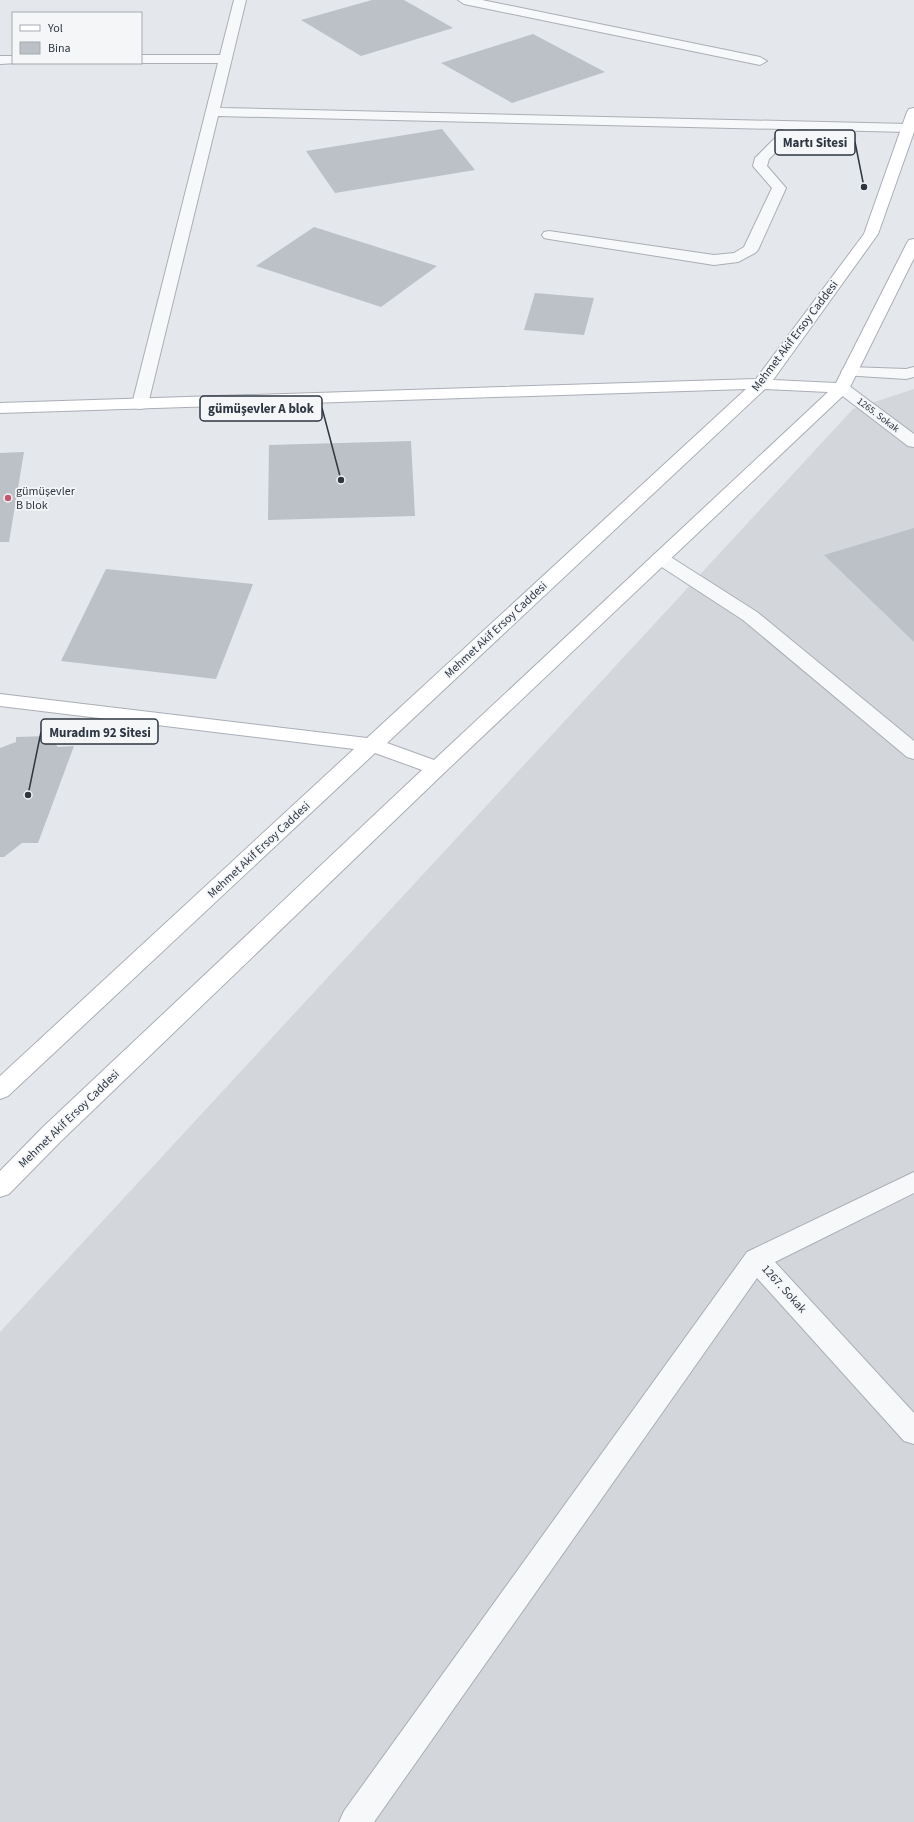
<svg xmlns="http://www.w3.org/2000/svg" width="914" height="1822" font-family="'Source Sans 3',sans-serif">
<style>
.built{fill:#d3d7dc}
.building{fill:#bcc1c7}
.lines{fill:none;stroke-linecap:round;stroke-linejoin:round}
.lane-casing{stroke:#aaaeb5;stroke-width:2}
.street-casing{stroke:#aaaeb5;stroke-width:2}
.secondary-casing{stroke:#aaaeb5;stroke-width:2}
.lane{fill:#f7f8f9;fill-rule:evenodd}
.street{fill:#f7f8f9;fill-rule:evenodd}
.secondary{fill:#fff;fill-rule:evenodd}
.poi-dot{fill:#c2576f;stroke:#f4f6f8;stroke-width:1.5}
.labels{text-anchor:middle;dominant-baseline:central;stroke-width:3.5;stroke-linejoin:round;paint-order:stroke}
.far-street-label{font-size:10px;fill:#2e3642;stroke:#f4f6f8}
.street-label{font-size:12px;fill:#2e3642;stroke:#f4f6f8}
.poi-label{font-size:12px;fill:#2e3642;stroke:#f4f6f8;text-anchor:start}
.leader{fill:none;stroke:#2e3642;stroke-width:1.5}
.callout-dot{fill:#2e3642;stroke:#f4f6f8;stroke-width:1.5}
.callout{fill:#f4f6f8;stroke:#2e3642;stroke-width:1.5}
.callout-label{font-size:13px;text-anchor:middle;font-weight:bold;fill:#2e3642}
</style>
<rect width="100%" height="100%" fill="#e4e7eb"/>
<polygon class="built" points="914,389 914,1822 0,1822 0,1332 853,409"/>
<g class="building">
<polygon points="372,0 404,0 453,28 361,56 301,20"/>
<polygon points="533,34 605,72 512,103 441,63"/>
<polygon points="442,129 475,170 335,193 306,151"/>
<polygon points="314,227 437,266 381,307 256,266"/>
<polygon points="535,293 594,298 584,335 524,330"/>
<polygon points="411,441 415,516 268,520 269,445"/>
<polygon points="24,452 9,542 0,542 0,453"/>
<polygon points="914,528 914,642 824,555"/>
<polygon points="106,569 253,584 216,679 61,661"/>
<polygon points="49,736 58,747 74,746 38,843 22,843 4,857 0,857 0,748 16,742 16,737"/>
</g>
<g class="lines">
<g class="lane-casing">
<polygon id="lane" points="795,122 800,123 802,126 769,159 767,166 786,188 758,250 755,253 738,262 714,265 549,239 544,238 542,235 544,232 549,231 714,255 734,253 744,247 772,188 753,166 755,158 790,123"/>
</g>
<g class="street-casing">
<g id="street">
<polygon points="234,0 246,0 220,108 908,124 913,125 914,129 908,132 218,116 148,404 146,408 140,409 134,408 132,404 218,63 141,63 141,55 220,55"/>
<polygon points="458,0 482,0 760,57 767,61 760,65 464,4"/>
<polygon points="0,56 13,56 13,63 17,63 0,64"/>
<polygon points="849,367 906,369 914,367 914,377 906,379 843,375 841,372 843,369"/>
<polygon points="842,383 848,385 914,434 914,447 908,446 836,391 834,388 836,385"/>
<polygon points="660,553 666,554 757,612 914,741 914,759 907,757 743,620 654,562 651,558 654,554"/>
<polygon points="914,1172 914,1193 775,1262 914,1413 914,1444 904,1441 757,1278 374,1822 339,1822 344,1811 747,1252"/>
</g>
</g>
<g class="secondary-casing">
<path id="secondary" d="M914,108V132L878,234L773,380L836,383L907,243L909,240L914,239V258L848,391L444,773L60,1142L9,1194L0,1197V1171L42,1128L422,770L375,753L8,1096L0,1099V1076L354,749L0,706V694L367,738L746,389L0,413V403L756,379L864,234L907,112L909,109ZM765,389L828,392L434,760L387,743Z"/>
</g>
<use href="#lane" class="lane"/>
<use href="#street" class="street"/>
<use href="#secondary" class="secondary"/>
</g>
<circle class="poi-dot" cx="8" cy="498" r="4"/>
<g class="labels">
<g class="far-street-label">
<text transform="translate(878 415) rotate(37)">1265. Sokak</text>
</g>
<g class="street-label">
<text transform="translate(795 336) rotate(-53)">Mehmet Akif Ersoy Caddesi</text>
<text transform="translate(496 630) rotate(-43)">Mehmet Akif Ersoy Caddesi</text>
<text transform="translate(259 850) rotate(-43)">Mehmet Akif Ersoy Caddesi</text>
<text transform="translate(69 1119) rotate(-44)">Mehmet Akif Ersoy Caddesi</text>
<text transform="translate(784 1289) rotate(48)">1267. Sokak</text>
</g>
<g class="poi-label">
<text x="16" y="491">gümüşevler<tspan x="16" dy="14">B blok</tspan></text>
</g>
</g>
<path class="leader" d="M864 187L855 142M341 480L322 408M28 795L41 732"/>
<g class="callout-dot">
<circle cx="864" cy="187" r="4"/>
<circle cx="341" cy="480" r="4"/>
<circle cx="28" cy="795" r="4"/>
</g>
<g class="callout">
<rect x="775" y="130" width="80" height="25" rx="4"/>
<rect x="200" y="396" width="122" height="25" rx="4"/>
<rect x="41" y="719" width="117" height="25" rx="4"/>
</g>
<g class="callout-label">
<text x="815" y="147">Martı Sitesi</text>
<text x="261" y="413">gümüşevler A blok</text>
<text x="100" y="737">Muradım 92 Sitesi</text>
</g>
<rect x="12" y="12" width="130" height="52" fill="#f4f6f8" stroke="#a5a9af"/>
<rect x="20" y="25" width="20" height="6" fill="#ffffff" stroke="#a5a9af"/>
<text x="48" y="32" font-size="12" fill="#2e3642">Yol</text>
<rect x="20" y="42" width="20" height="12" fill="#bcc1c7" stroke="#a5a9af"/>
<text x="48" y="52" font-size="12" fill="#2e3642">Bina</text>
</svg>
